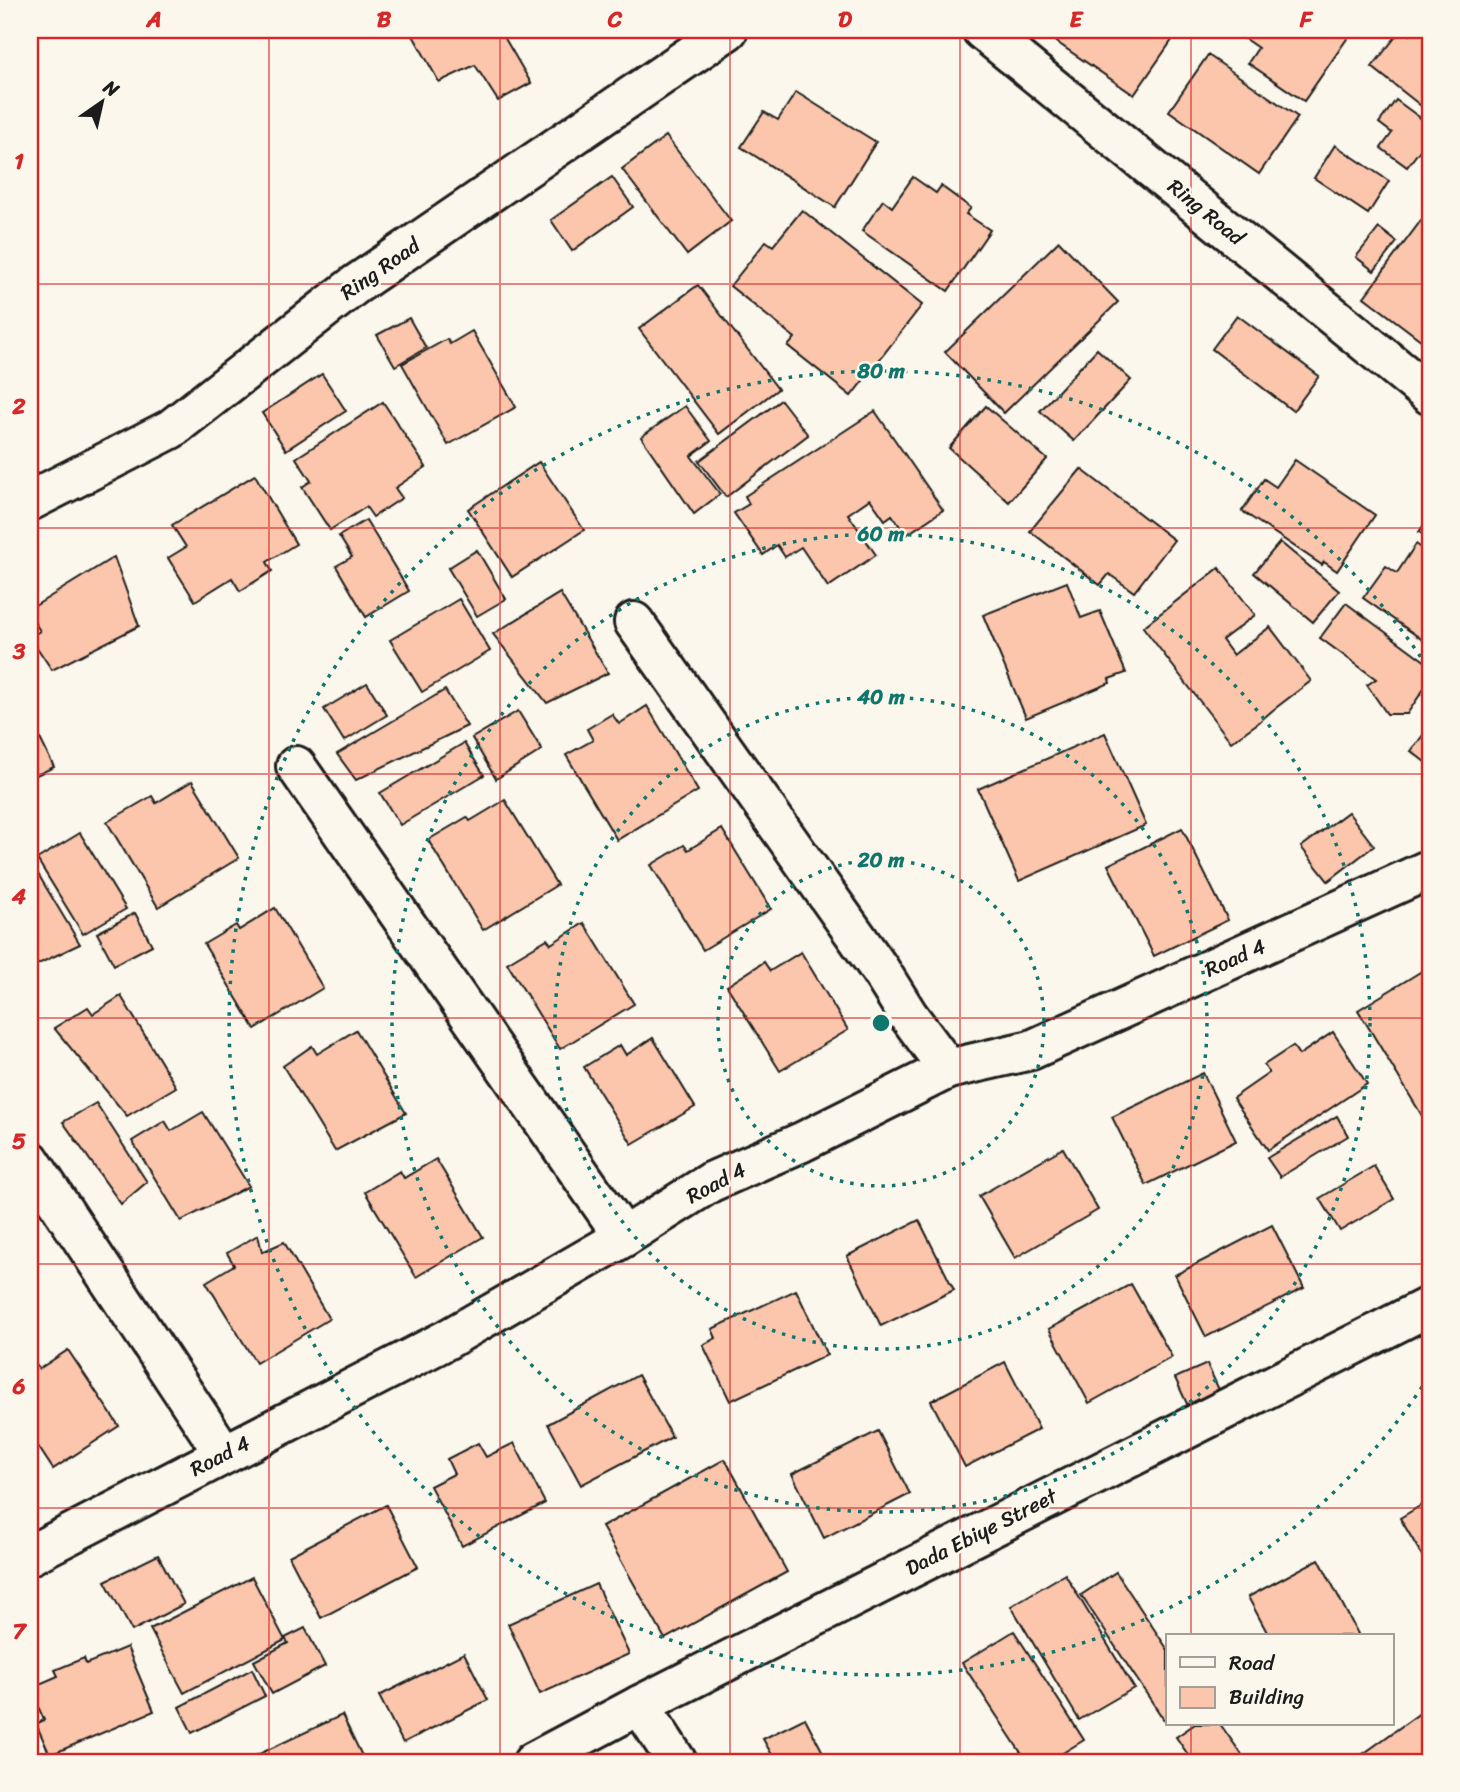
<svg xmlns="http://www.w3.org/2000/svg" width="1460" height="1792" font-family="Sriracha,sans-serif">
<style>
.building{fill:#fbc6ac;stroke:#1c1c1c;stroke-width:2}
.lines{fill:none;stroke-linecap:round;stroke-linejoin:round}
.minor-casing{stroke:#1c1c1c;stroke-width:44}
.minor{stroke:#fbf7ec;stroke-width:38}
.grid{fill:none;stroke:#d62828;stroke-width:2;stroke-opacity:0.55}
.ring{fill:none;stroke:#0f766e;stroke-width:3.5;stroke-dasharray:3.5 7}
.labels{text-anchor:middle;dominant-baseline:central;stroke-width:5;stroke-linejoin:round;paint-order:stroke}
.street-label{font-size:21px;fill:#1c1c1c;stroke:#fbf7ec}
.centre{fill:#0f766e;stroke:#fbf7ec;stroke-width:3.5}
.ring-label{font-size:21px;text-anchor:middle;font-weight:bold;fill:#0f766e;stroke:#fbf7ec;stroke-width:5;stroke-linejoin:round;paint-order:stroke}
.neatline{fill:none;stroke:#d62828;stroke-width:2.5}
.grid-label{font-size:23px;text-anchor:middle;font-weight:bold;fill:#d62828}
</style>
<rect width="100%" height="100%" fill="#fbf7ec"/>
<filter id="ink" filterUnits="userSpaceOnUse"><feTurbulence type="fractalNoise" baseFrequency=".0143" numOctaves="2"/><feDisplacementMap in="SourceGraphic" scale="14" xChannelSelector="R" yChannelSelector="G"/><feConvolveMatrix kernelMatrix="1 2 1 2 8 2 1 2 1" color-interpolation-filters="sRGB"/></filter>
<g filter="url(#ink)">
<g class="building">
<polygon points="410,30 500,30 531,83 498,101 475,65 439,82"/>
<polygon points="1039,30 1179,30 1134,95"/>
<polygon points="1232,30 1353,30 1304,101 1248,63 1258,48"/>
<polygon points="1401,30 1410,35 1414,30 1430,30 1430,113 1372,67"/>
<polygon points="1208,55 1298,117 1259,174 1169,111"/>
<polygon points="796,92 876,142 835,207 741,147 764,112 778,120"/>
<polygon points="1396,100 1430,125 1430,143 1423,153 1420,150 1407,167 1381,148 1392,133 1379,123"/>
<polygon points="666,136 731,221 687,255 622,169"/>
<polygon points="1335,145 1389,181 1368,214 1314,178"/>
<polygon points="612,177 633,207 572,251 551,220"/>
<polygon points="913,177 936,193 941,186 971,208 966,214 990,230 948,291 862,231 883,200 892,207"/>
<polygon points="802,210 922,305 851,396 788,346 795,338 730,286 766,241 773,246"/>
<polygon points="1428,211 1430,213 1430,347 1364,297"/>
<polygon points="1379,228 1397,242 1374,271 1356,257"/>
<polygon points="1059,241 1118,302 1004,413 945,352"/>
<polygon points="698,285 778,389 719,434 639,329"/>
<polygon points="1237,315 1319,376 1293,411 1212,349"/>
<polygon points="409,318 426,348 395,366 377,335"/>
<polygon points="472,331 516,407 448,445 402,364 447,339 450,344"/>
<polygon points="1097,349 1131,380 1074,441 1040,411"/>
<polygon points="322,374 346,411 286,450 262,413"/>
<polygon points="781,400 808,435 726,497 699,461"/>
<polygon points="383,402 426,467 395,488 402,498 373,517 366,507 330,530 302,487 311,481 296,458"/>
<polygon points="685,406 711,441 691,456 720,494 694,514 641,437"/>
<polygon points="986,406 1047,459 1009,502 949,448"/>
<polygon points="875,411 943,510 906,535 892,515 885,520 870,499 848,514 876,555 828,587 801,547 785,557 777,545 763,555 734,513 749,504 745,496"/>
<polygon points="1295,460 1375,515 1337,571 1324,562 1322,565 1242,511 1264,479 1276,487"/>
<polygon points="539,462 584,530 512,577 468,509"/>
<polygon points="1081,469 1174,540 1134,592 1109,574 1100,585 1030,531"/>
<polygon points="255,475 296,544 267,562 272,571 240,591 232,578 195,601 168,558 186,547 172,525"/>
<polygon points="1430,516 1430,539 1419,532"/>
<polygon points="366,520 409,591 366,617 336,566 352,557 339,536"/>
<polygon points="1280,542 1339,591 1313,622 1254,573"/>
<polygon points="1416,544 1430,554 1430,645 1363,598 1386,566 1397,573"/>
<polygon points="477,550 506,599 477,616 448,568"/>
<polygon points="114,557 139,626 52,670 30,637 40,631 30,615 30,609"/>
<polygon points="1219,568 1255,615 1222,640 1233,655 1270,627 1311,681 1273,710 1258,723 1231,742 1143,627"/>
<polygon points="1067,582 1081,618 1100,611 1126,673 1109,679 1110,683 1026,718 983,615"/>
<polygon points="560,593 608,673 547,703 493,634"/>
<polygon points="459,599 490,651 422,692 390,640"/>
<polygon points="1346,603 1430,665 1430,680 1407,714 1387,714 1367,685 1376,679 1320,638"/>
<polygon points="367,683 387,715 344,741 324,709"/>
<polygon points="445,690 467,726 356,780 337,754"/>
<polygon points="647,706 698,791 617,840 566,755 593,740 587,729 612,714 619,724"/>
<polygon points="518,711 542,750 496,779 472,738"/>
<polygon points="30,718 54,767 30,778"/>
<polygon points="1430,726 1430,766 1411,751"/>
<polygon points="1105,733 1146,825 1019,881 978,789"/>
<polygon points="464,743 484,775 400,825 380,793"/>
<polygon points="192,781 239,858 158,907 107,822 152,796 156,803"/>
<polygon points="505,800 557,885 483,930 428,840 467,817 470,821"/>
<polygon points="1348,812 1374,846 1328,881 1301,847"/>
<polygon points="1182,828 1228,920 1154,956 1108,865"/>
<polygon points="722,829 771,909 703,950 651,865 684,845 688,850"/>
<polygon points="80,833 126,909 83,934 37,859"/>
<polygon points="35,869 80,944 30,968 30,872"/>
<polygon points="275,908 323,988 255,1029 204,944 236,925 239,930"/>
<polygon points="135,913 152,945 114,965 97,933"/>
<polygon points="584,923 634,1004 560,1049 507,963 547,939 551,944"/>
<polygon points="801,952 848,1030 780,1071 727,986 764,962 770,971"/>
<polygon points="1430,966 1430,1129 1358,1010"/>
<polygon points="121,996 176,1087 127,1116 54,1028 88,1007 93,1014"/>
<polygon points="356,1030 406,1113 335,1151 283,1066 312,1046 317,1054"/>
<polygon points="1333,1032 1367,1084 1268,1150 1233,1098 1269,1073 1264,1065 1293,1046 1299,1055"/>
<polygon points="653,1038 695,1107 632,1144 584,1067 620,1045 626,1055"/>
<polygon points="1203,1073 1236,1141 1146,1185 1112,1117"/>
<polygon points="96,1103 147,1182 121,1204 63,1122"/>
<polygon points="203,1112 249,1186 181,1221 132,1141 165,1121 171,1131"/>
<polygon points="1337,1116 1348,1136 1280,1177 1267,1158"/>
<polygon points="1063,1148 1098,1210 1015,1258 979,1196"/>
<polygon points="436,1159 483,1237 416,1277 365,1192 400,1171 404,1178"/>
<polygon points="1374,1166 1394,1199 1340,1231 1320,1198"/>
<polygon points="919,1220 954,1290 881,1326 847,1256"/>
<polygon points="1272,1225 1304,1288 1206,1337 1175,1275"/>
<polygon points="258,1235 262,1252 284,1242 329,1319 256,1363 206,1282 234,1265 227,1253"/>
<polygon points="1131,1284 1172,1357 1089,1403 1049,1329"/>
<polygon points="796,1290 827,1355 730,1401 703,1345 716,1338 712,1329"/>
<polygon points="68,1350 119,1426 53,1469 30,1434 30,1360 32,1359 39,1369"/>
<polygon points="1005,1362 1039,1429 965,1467 931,1401"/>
<polygon points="1207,1364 1220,1392 1188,1406 1175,1378"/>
<polygon points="638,1375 672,1437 581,1485 548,1424"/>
<polygon points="878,1431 910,1494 824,1538 792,1474"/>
<polygon points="478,1443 486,1457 514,1443 545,1503 462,1546 430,1486 454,1474 447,1459"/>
<polygon points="725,1459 787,1572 665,1639 602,1527"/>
<polygon points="1430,1500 1430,1569 1400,1518"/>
<polygon points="386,1505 418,1567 321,1618 289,1556"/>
<polygon points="158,1555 184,1604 132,1631 105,1581"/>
<polygon points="1319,1559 1359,1636 1269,1636 1248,1597"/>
<polygon points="1116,1572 1168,1650 1168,1717 1164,1720 1081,1595"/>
<polygon points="1065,1574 1134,1688 1079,1720 1011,1606"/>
<polygon points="252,1577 285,1640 184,1693 150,1629"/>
<polygon points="596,1584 629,1654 540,1694 508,1624"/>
<polygon points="305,1628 325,1666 272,1694 254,1661 288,1643 285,1638"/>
<polygon points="1014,1631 1084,1740 1048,1762 1027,1762 962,1663"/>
<polygon points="127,1647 154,1711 50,1755 36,1724 44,1720 30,1688 58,1676 55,1670 84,1658 86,1664"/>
<polygon points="464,1653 488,1700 403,1743 379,1696"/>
<polygon points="252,1669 265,1696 192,1733 179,1707"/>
<polygon points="1427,1708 1430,1713 1430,1762 1352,1762"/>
<polygon points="342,1715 365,1762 242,1762"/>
<polygon points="805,1718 828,1762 776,1762 763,1739"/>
<polygon points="1195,1724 1220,1724 1247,1762 1193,1762 1176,1737"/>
</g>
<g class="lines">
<g class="minor-casing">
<g id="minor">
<polyline points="982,30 1430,395"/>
<polyline points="30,501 171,429 355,285 728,30"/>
<polyline points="634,622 880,970 908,1015 948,1069"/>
<polyline points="296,766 624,1237"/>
<polyline points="30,1160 224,1454"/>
<polyline points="30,1555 446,1340 624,1237 711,1182 802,1142 948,1069 1031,1050 1430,869"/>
<polyline points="640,1705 677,1762"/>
<polyline points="533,1762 640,1705 1430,1306"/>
</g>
</g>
<use href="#minor" class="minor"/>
</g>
</g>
<path class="grid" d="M269,30V1762M500,30V1762M730,30V1762M960,30V1762M1191,30V1636M30,284H1430M30,528H1430M30,774H1430M30,1018H1430M30,1264H1430M30,1508H1430M1191,1724V1762"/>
<g class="ring">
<circle cx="881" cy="1023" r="163"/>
<circle cx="881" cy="1023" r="326"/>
<circle cx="881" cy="1023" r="489"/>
<path d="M1428 1378A652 652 0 1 1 1428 668"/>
</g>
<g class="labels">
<g class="street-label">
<text transform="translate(1206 212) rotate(39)">Ring Road</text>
<text transform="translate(380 269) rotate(-35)">Ring Road</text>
<text transform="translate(1235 958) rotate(-24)">Road 4</text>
<text transform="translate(716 1183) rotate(-28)">Road 4</text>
<text transform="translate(220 1456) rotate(-27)">Road 4</text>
<text transform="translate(981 1532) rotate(-27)">Dada Ebiye Street</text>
</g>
</g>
<circle cx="881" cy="1023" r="10" class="centre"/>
<g class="ring-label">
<text x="881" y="378">80 m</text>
<text x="881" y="541">60 m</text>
<text x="881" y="704">40 m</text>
<text x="881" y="867">20 m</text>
</g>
<rect width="1460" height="1792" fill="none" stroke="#fbf7ec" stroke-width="77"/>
<rect x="1166" y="1634" width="228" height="91" fill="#fbf7ec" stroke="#a29f99" stroke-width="2"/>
<rect x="1180" y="1657" width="35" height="10" fill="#fbf7ec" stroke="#a29f99" stroke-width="2"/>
<text x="1229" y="1670" font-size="21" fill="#1c1c1c">Road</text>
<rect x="1180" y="1687" width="35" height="21" fill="#fbc6ac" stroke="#a29f99" stroke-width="2"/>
<text x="1229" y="1704" font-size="21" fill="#1c1c1c">Building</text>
<g transform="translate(102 102) rotate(34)" stroke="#fbf7ec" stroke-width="5" paint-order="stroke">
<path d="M0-5L12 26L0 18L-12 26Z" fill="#1c1c1c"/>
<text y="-10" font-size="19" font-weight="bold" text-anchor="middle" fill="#1c1c1c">N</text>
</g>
<rect x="38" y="38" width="1384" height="1716" class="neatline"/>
<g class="grid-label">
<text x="154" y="27">A</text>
<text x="384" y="27">B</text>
<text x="615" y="27">C</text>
<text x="845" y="27">D</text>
<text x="1076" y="27">E</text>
<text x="1306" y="27">F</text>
<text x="19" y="169">1</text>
<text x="19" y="414">2</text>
<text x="19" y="659">3</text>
<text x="19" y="904">4</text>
<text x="19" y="1149">5</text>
<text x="19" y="1394">6</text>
<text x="19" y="1639">7</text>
</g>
</svg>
